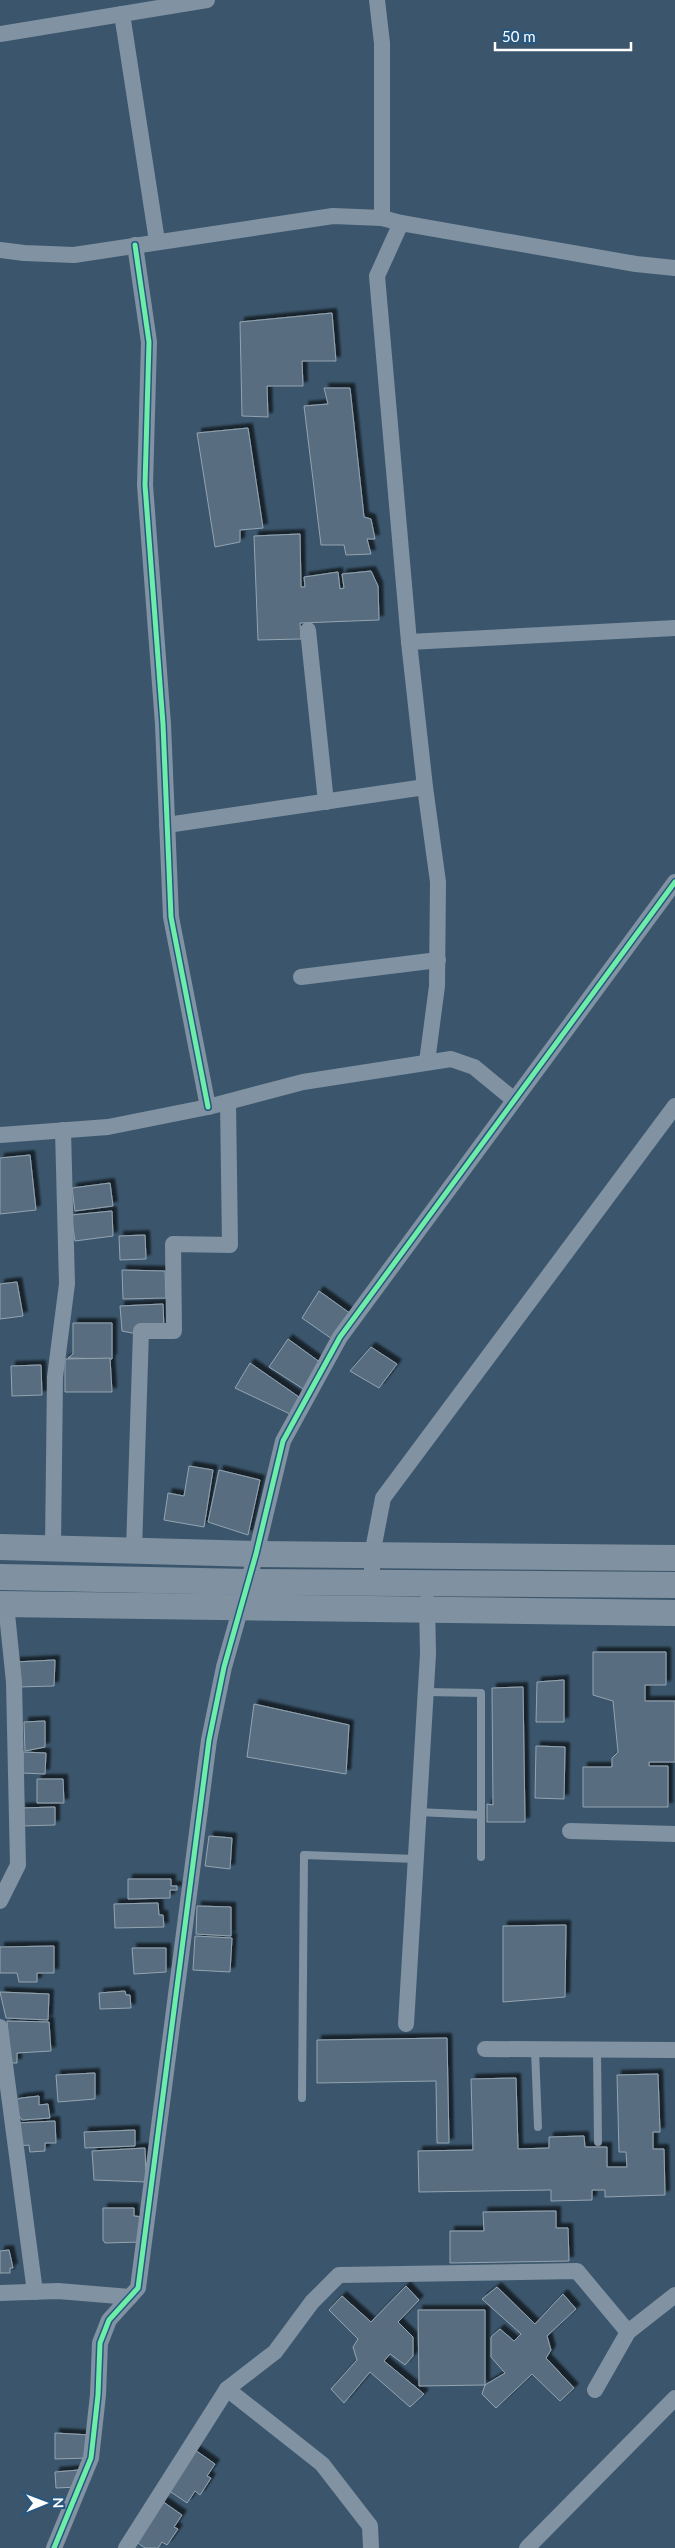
<svg xmlns="http://www.w3.org/2000/svg" width="675" height="2548" font-family="Lato,sans-serif">
<style>
.building{fill:#586d7f;stroke:#94a4b1;filter:url(#shadow)}
.lines{fill:none;stroke-linecap:round;stroke-linejoin:round}
.service{stroke:#8192a2;stroke-width:8}
.minor{stroke:#8192a2;stroke-width:16}
.trunk{stroke:#8092a1;stroke-width:26}
.cycleway-casing{stroke:#265781;stroke-width:8}
.cycleway{stroke:#6deda7;stroke-width:5}
</style>
<defs>
<filter id="shadow"><feDropShadow dx="4.5" dy="-4.5" stdDeviation="1" flood-color="#0009"/></filter>
</defs>
<rect width="100%" height="100%" fill="#3b566c"/>
<g class="building">
<polygon points="332,313 336,361 302,361 303,386 267,386 268,417 242,416 240,322"/>
<polygon points="324,388 350,388 364,517 371,519 375,539 367,539 371,554 346,555 344,545 321,545 304,406 328,404"/>
<polygon points="248,428 263,528 240,530 240,542 215,547 197,433"/>
<polygon points="300,534 301,587 305,587 304,577 338,572 340,589 344,588 342,574 371,571 378,586 379,620 300,623 301,639 258,640 254,536"/>
<polygon points="30,1155 36,1210 0,1214 0,1158"/>
<polygon points="110,1183 113,1206 75,1211 72,1188"/>
<polygon points="112,1211 113,1236 75,1241 71,1215"/>
<polygon points="145,1235 146,1259 120,1260 119,1236"/>
<polygon points="122,1270 165,1271 166,1298 123,1299"/>
<polygon points="17,1282 23,1316 0,1319 0,1284"/>
<polygon points="319,1291 351,1314 332,1339 302,1318"/>
<polygon points="163,1304 164,1329 137,1334 122,1331 120,1306"/>
<polygon points="73,1323 112,1323 112,1359 68,1358 73,1354"/>
<polygon points="288,1339 321,1363 305,1390 269,1367"/>
<polygon points="371,1347 397,1364 379,1388 350,1371"/>
<polygon points="110,1358 112,1392 65,1392 65,1359"/>
<polygon points="250,1363 299,1397 290,1414 235,1388"/>
<polygon points="41,1365 42,1395 12,1396 11,1366"/>
<polygon points="189,1466 213,1470 204,1527 164,1520 168,1493 184,1496"/>
<polygon points="219,1470 260,1480 248,1535 208,1522"/>
<polygon points="593,1652 666,1652 666,1685 645,1685 645,1701 675,1701 675,1762 649,1762 649,1766 668,1766 668,1807 583,1807 583,1767 612,1767 612,1758 618,1752 613,1701 593,1695"/>
<polygon points="55,1660 54,1686 17,1687 15,1662"/>
<polygon points="564,1680 564,1722 536,1722 537,1682"/>
<polygon points="523,1687 525,1822 487,1822 487,1804 493,1805 492,1688"/>
<polygon points="254,1704 349,1725 346,1774 247,1757"/>
<polygon points="45,1721 45,1747 25,1751 24,1722"/>
<polygon points="536,1746 565,1747 564,1799 535,1798"/>
<polygon points="23,1752 46,1753 45,1774 23,1773"/>
<polygon points="37,1779 63,1779 64,1803 37,1803"/>
<polygon points="55,1807 55,1825 22,1826 21,1808"/>
<polygon points="209,1836 232,1838 230,1869 205,1866"/>
<polygon points="128,1879 171,1879 171,1886 177,1886 177,1890 170,1890 170,1898 128,1899"/>
<polygon points="158,1903 159,1915 163,1915 164,1927 115,1928 114,1904"/>
<polygon points="197,1906 231,1907 231,1936 196,1934"/>
<polygon points="566,1925 565,1997 503,2002 503,1926"/>
<polygon points="195,1936 232,1938 230,1972 193,1970"/>
<polygon points="54,1946 54,1973 37,1973 37,1982 19,1982 17,1973 0,1973 0,1947"/>
<polygon points="132,1948 166,1948 166,1972 134,1974"/>
<polygon points="125,1991 126,1995 130,1995 131,2008 100,2009 99,1993"/>
<polygon points="0,1992 49,1994 48,2020 6,2018"/>
<polygon points="7,2021 49,2022 51,2051 17,2053 17,2063 10,2063"/>
<polygon points="447,2038 449,2143 437,2143 436,2081 317,2083 317,2040"/>
<polygon points="95,2073 95,2099 58,2102 56,2075"/>
<polygon points="658,2074 660,2132 653,2132 653,2149 664,2149 665,2195 605,2197 605,2190 592,2190 592,2200 551,2201 551,2190 419,2192 418,2151 473,2150 471,2079 516,2078 518,2149 549,2148 549,2137 584,2136 585,2147 607,2147 607,2167 627,2167 626,2152 619,2152 617,2075"/>
<polygon points="39,2096 39,2105 48,2104 50,2118 22,2120 16,2111 15,2100 21,2098"/>
<polygon points="55,2121 56,2143 45,2143 45,2151 30,2152 29,2145 18,2146 17,2123"/>
<polygon points="135,2130 135,2146 85,2148 84,2132"/>
<polygon points="145,2148 146,2182 94,2180 92,2151"/>
<polygon points="103,2208 134,2208 134,2216 144,2217 141,2242 105,2243 103,2240"/>
<polygon points="556,2211 556,2228 568,2228 569,2261 450,2263 450,2231 484,2231 483,2212"/>
<polygon points="9,2250 13,2268 10,2268 10,2273 0,2273 0,2251"/>
<polygon points="406,2286 419,2300 398,2322 413,2337 413,2356 405,2365 390,2354 384,2361 424,2394 410,2407 370,2372 344,2403 331,2389 357,2360 353,2347 358,2339 329,2310 342,2296 371,2322"/>
<polygon points="497,2287 535,2324 563,2294 576,2309 547,2336 551,2350 546,2358 574,2388 560,2401 532,2374 496,2408 482,2394 485,2385 505,2373 491,2357 491,2337 500,2329 514,2341 521,2334 482,2299"/>
<polygon points="418,2310 485,2310 485,2385 419,2386"/>
<polygon points="55,2433 90,2435 90,2458 55,2459"/>
<polygon points="195,2450 215,2464 207,2476 211,2478 200,2495 195,2491 187,2503 168,2490"/>
<polygon points="79,2470 78,2487 56,2488 55,2472"/>
<polygon points="162,2501 182,2515 174,2527 178,2529 167,2545 162,2542 158,2548 145,2548 135,2541"/>
</g>
<g class="lines">
<g class="service">
<polyline points="426,1692 481,1693 481,1857"/>
<polyline points="418,1812 481,1815"/>
<polyline points="535,2050 538,2127"/>
<polyline points="597,2050 598,2142"/>
<polyline points="302,2098 304,1855 416,1859"/>
</g>
<g class="minor">
<polyline points="377,0 382,43 382,218"/>
<polyline points="122,14 157,241"/>
<polyline points="0,34 207,0"/>
<polyline points="401,223 377,276 409,642 425,787"/>
<polyline points="135,245 149,342 145,485 163,724 171,917 208,1107"/>
<polyline points="0,250 24,253 74,255 333,216 382,218 401,223 636,264 675,268"/>
<polyline points="308,630 326,802"/>
<polyline points="409,642 675,628"/>
<polyline points="167,825 425,787 438,882 437,986 427,1062"/>
<polyline points="301,977 438,960"/>
<polyline points="0,1135 108,1127 208,1107 303,1082 451,1059 474,1067 513,1099"/>
<polyline points="53,1547 55,1377 67,1284 63,1130"/>
<polyline points="134,1550 141,1331 174,1331 173,1244 230,1245 228,1102"/>
<polyline points="372,1584 372,1555 383,1498 675,1106"/>
<polyline points="570,1831 675,1834"/>
<polyline points="0,1901 18,1865 14,1682 6,1604"/>
<polyline points="406,2024 428,1654 427,1601"/>
<polyline points="0,2027 35,2292"/>
<polyline points="485,2049 675,2050"/>
<polyline points="0,2293 58,2291 130,2297"/>
<polyline points="227,2389 322,2464 370,2526 371,2548"/>
<polyline points="595,2390 628,2332 675,2295"/>
<polyline points="54,2548 91,2458 98,2395 100,2343 109,2320 138,2288 209,1740 224,1667 256,1554 283,1441 340,1337 675,882"/>
<polyline points="126,2548 227,2389 275,2352 312,2302 339,2275 577,2271 628,2332"/>
<polyline points="527,2548 675,2398"/>
</g>
<g class="trunk">
<polyline points="0,1547 256,1554 675,1558"/>
<polyline points="0,1577 248,1582 675,1585"/>
<polyline points="0,1604 675,1613"/>
</g>
<g class="cycleway-casing">
<g id="cycleway">
<polyline points="135,245 149,342 145,485 163,724 171,917 208,1107"/>
<polyline points="54,2548 91,2458 98,2395 100,2343 109,2320 138,2288 209,1740 224,1667 256,1554 283,1441 340,1337 675,882"/>
</g>
</g>
<use href="#cycleway" class="cycleway"/>
</g>
<g transform="translate(45 2503) rotate(89)" stroke="#265781" stroke-width="4" paint-order="stroke">
<path d="M0-4L9 19L0 12L-9 19Z" fill="#ffffff"/>
<text y="-8" font-size="14" font-weight="bold" text-anchor="middle" fill="#ffffff">N</text>
</g>
<path d="M495 42v8h136v-8" fill="none" stroke="#ffffff" stroke-width="2.5"/>
<text x="502" y="42" font-size="15" fill="#ffffff" stroke="#265781" stroke-width="4" paint-order="stroke">50 m</text>
</svg>
